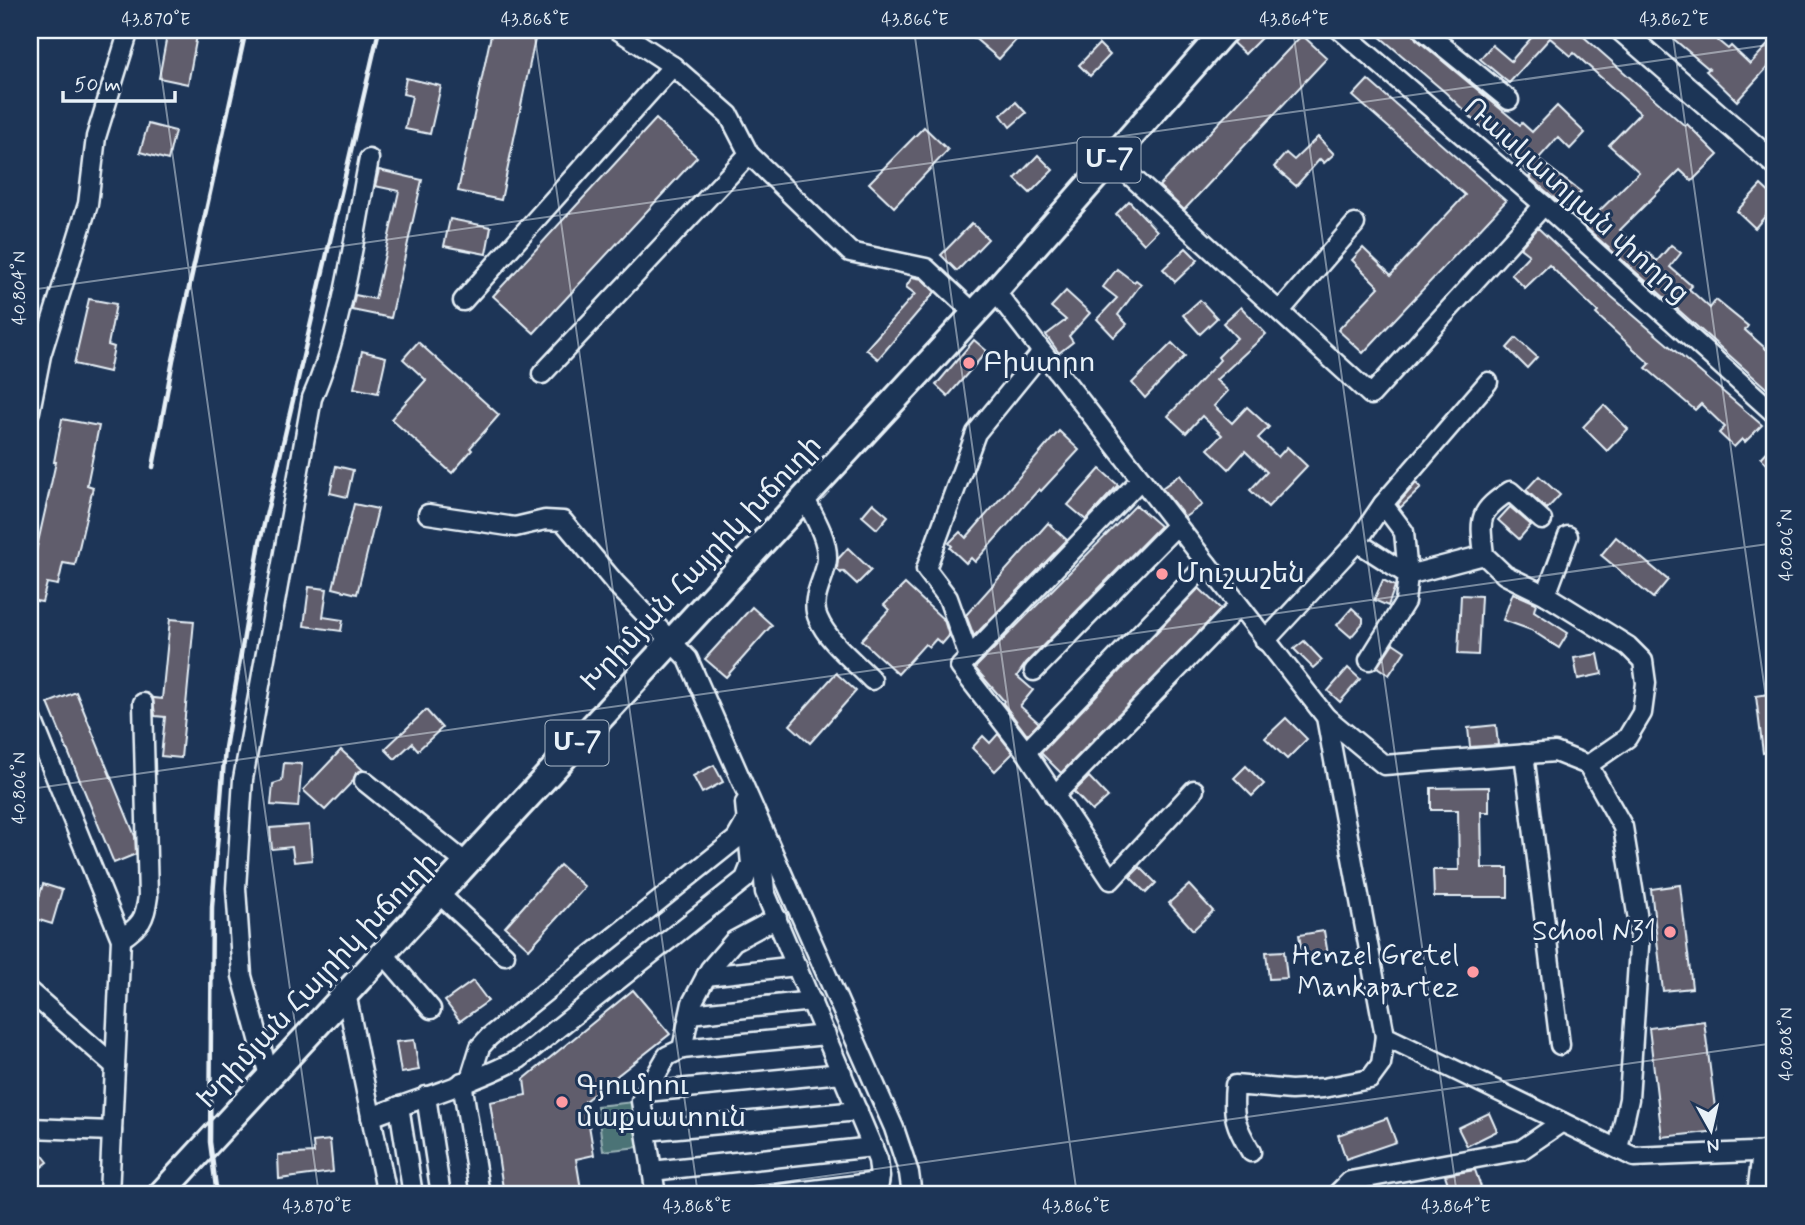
<svg xmlns="http://www.w3.org/2000/svg" width="1805" height="1225" font-family="Mynerve,'Noto Sans Armenian',sans-serif">
<style>
.green{fill:#4c7376;stroke:#9ab2b7;stroke-width:2}
.building{fill:#615d6c;stroke:#e8f1f8;stroke-width:2}
.lines{fill:none;stroke-linecap:round;stroke-linejoin:round}
.minor-casing{stroke:#e8f1f8;stroke-width:23}
.major-casing{stroke:#e8f1f8;stroke-width:26}
.highway-casing{stroke:#e8f1f8;stroke-width:30}
.minor{stroke:#1d3557;stroke-width:18}
.major{stroke:#1d3557;stroke-width:21}
.highway{stroke:#1d3557;stroke-width:24}
.rail{stroke:#e8f1f8;stroke-width:4.5}
.ticks{fill:none;stroke:#e8f1f8;stroke-width:2;stroke-opacity:0.45}
.poi-dot{fill:#ff9aa2;stroke:#1d3557;stroke-width:2.5}
.labels{text-anchor:middle;dominant-baseline:central;stroke-width:6;stroke-linejoin:round;paint-order:stroke}
.shield{fill:#1d3557;stroke:#abb9c8;stroke-width:2}
.shield-label{font-size:26px;font-weight:bold;fill:#e8f1f8}
.street-label{font-size:28px;fill:#e8f1f8;stroke:#1d3557}
.poi-label{font-size:28px;fill:#e8f1f8;stroke:#1d3557;text-anchor:start}
.neatline{fill:none;stroke:#e8f1f8;stroke-width:2.5}
.ticks-label{font-size:18px;text-anchor:middle;fill:#e8f1f8}
</style>
<rect width="100%" height="100%" fill="#1d3557"/>
<filter id="ink" filterUnits="userSpaceOnUse"><feTurbulence type="fractalNoise" baseFrequency=".0143" numOctaves="2"/><feDisplacementMap in="SourceGraphic" scale="14" xChannelSelector="R" yChannelSelector="G"/><feConvolveMatrix kernelMatrix="1 2 1 2 8 2 1 2 1" color-interpolation-filters="sRGB"/></filter>
<g filter="url(#ink)">
<polygon class="green" points="633,1102 638,1147 603,1151 597,1106"/>
<g class="building">
<polygon points="168,30 198,30 188,84 159,78"/>
<polygon points="492,30 537,30 501,200 458,191"/>
<polygon points="965,30 1004,30 1016,40 999,59"/>
<polygon points="1243,30 1269,30 1245,54 1233,43"/>
<polygon points="1372,30 1412,30 1416,39 1520,125 1522,123 1532,132 1557,106 1585,133 1570,149 1558,137 1538,159 1581,192 1567,209 1529,177 1531,175 1446,93"/>
<polygon points="1538,30 1576,30 1685,126 1687,124 1718,155 1692,181 1680,170 1620,230 1644,255 1647,252 1657,261 1671,245 1681,253 1670,267 1692,286 1689,289 1710,308 1716,300 1748,326 1745,330 1775,357 1775,396 1584,226 1639,172 1609,145 1640,113 1574,53 1571,56 1550,38 1509,83 1480,59 1492,45 1511,61"/>
<polygon points="1663,30 1705,30 1728,49 1731,46 1750,64 1775,37 1775,59 1737,101 1706,71 1709,69"/>
<polygon points="1302,35 1327,58 1184,210 1159,186"/>
<polygon points="1099,44 1110,55 1090,76 1079,65"/>
<polygon points="406,78 441,86 430,134 405,129 412,96 403,94"/>
<polygon points="1368,80 1506,201 1363,353 1338,330 1379,287 1352,260 1363,248 1391,275 1465,195 1353,96"/>
<polygon points="1016,102 1026,113 1010,127 1001,115"/>
<polygon points="656,119 697,157 534,333 493,296"/>
<polygon points="148,124 175,131 168,160 140,152"/>
<polygon points="924,127 948,150 894,207 869,183"/>
<polygon points="1318,137 1334,154 1324,163 1320,159 1296,186 1274,167 1286,153 1294,160"/>
<polygon points="1038,155 1053,170 1030,193 1015,179"/>
<polygon points="379,170 422,180 391,318 352,310 355,295 375,299 399,191 375,186"/>
<polygon points="1761,185 1775,198 1775,205 1755,228 1737,211"/>
<polygon points="1129,201 1157,231 1144,244 1116,214"/>
<polygon points="450,219 491,227 486,254 444,246"/>
<polygon points="972,223 988,239 957,271 941,255"/>
<polygon points="1538,228 1612,297 1762,425 1745,442 1742,439 1734,447 1719,433 1725,427 1701,404 1695,410 1646,368 1650,364 1596,314 1598,312 1549,265 1525,288 1511,274 1529,255 1520,248"/>
<polygon points="1186,248 1198,260 1175,282 1163,269"/>
<polygon points="1117,269 1134,282 1136,280 1141,284 1118,315 1127,324 1114,337 1097,319 1117,298 1103,287"/>
<polygon points="912,277 922,279 935,292 878,359 866,349 915,294 906,287"/>
<polygon points="1066,291 1090,313 1069,336 1073,342 1059,353 1046,335 1066,320 1051,307"/>
<polygon points="89,299 116,304 108,345 114,347 109,372 74,364"/>
<polygon points="1200,300 1217,318 1200,334 1183,315"/>
<polygon points="1241,307 1266,334 1216,380 1228,391 1214,406 1232,423 1247,407 1269,427 1258,438 1278,457 1287,447 1307,466 1268,507 1250,490 1267,472 1245,451 1229,469 1208,449 1222,435 1202,416 1186,433 1168,416 1220,360 1218,357 1237,338 1223,323"/>
<polygon points="1516,338 1537,357 1527,368 1507,348"/>
<polygon points="974,340 987,351 948,396 936,385"/>
<polygon points="418,342 499,415 470,448 472,450 452,473 391,419 426,380 403,359"/>
<polygon points="1172,343 1185,356 1145,398 1132,383"/>
<polygon points="362,351 386,357 378,393 354,388"/>
<polygon points="1604,405 1628,429 1607,451 1583,427"/>
<polygon points="62,419 99,426 87,485 93,487 75,565 63,563 58,585 47,583 42,602 30,600 30,578 56,462 54,462"/>
<polygon points="1059,431 1079,450 1041,491 1039,489 975,562 971,558 966,563 950,548 952,546 949,543 960,532 966,538"/>
<polygon points="1775,443 1775,472 1761,458"/>
<polygon points="336,466 353,470 347,497 330,493"/>
<polygon points="1100,469 1118,485 1086,520 1068,505"/>
<polygon points="1180,475 1202,505 1185,517 1162,488"/>
<polygon points="1539,476 1560,495 1547,509 1526,490"/>
<polygon points="1416,483 1421,488 1400,508 1398,504"/>
<polygon points="873,503 888,516 877,529 862,516"/>
<polygon points="354,504 378,509 357,594 333,588"/>
<polygon points="1136,505 1160,526 1026,663 1017,676 1033,690 1020,706 1039,723 1027,735 1003,703 1004,701 975,668"/>
<polygon points="1510,507 1531,525 1519,539 1498,520"/>
<polygon points="1048,523 1067,540 974,636 966,615"/>
<polygon points="1616,537 1668,580 1653,598 1601,555"/>
<polygon points="848,548 871,570 857,584 843,571 841,573 837,569 838,559"/>
<polygon points="1383,580 1395,586 1388,606 1374,600"/>
<polygon points="905,584 944,620 949,636 942,644 936,639 929,647 925,644 898,674 861,640 889,610 884,605"/>
<polygon points="309,587 327,589 323,617 343,620 341,631 304,626"/>
<polygon points="1199,588 1221,609 1061,773 1041,753"/>
<polygon points="1513,593 1536,603 1534,611 1568,633 1559,648 1531,630 1503,620"/>
<polygon points="1461,595 1481,596 1478,655 1458,654"/>
<polygon points="752,607 772,625 726,677 705,659"/>
<polygon points="1352,608 1363,618 1363,623 1351,637 1337,625"/>
<polygon points="170,619 194,621 181,758 161,756 165,717 155,716 153,698 162,699"/>
<polygon points="1304,641 1322,660 1313,668 1294,649"/>
<polygon points="1393,643 1405,651 1389,675 1377,667"/>
<polygon points="1598,654 1602,674 1578,679 1574,658"/>
<polygon points="1348,668 1360,679 1340,702 1328,691"/>
<polygon points="836,673 856,691 810,743 790,725"/>
<polygon points="76,692 135,836 136,854 114,863 48,703"/>
<polygon points="1775,693 1775,751 1763,753 1756,696"/>
<polygon points="426,710 442,728 418,750 412,743 395,759 385,749"/>
<polygon points="1286,718 1307,739 1287,759 1265,738"/>
<polygon points="1496,725 1498,745 1470,747 1468,728"/>
<polygon points="998,734 1013,753 995,771 972,748 983,736 990,743"/>
<polygon points="341,750 363,770 356,773 353,781 325,810 303,790"/>
<polygon points="284,763 302,764 298,807 271,805 273,784 282,781"/>
<polygon points="714,765 723,782 702,793 693,776"/>
<polygon points="1246,766 1264,784 1252,796 1234,778"/>
<polygon points="1089,777 1108,797 1092,811 1074,792"/>
<polygon points="1489,787 1489,812 1481,812 1482,868 1508,868 1508,897 1434,897 1433,870 1459,870 1458,810 1431,810 1431,788"/>
<polygon points="309,825 312,860 294,862 292,847 272,849 270,828"/>
<polygon points="560,865 585,887 529,949 505,927"/>
<polygon points="1140,867 1156,883 1146,893 1130,877"/>
<polygon points="43,884 62,890 52,924 33,918"/>
<polygon points="1189,885 1213,911 1193,930 1169,903"/>
<polygon points="1680,885 1692,988 1663,991 1651,889"/>
<polygon points="1324,931 1328,955 1303,958 1299,935"/>
<polygon points="1284,951 1287,978 1269,979 1266,952"/>
<polygon points="473,981 488,1001 460,1021 445,1001"/>
<polygon points="633,990 670,1034 585,1101 594,1155 576,1159 582,1195 504,1195 490,1102 526,1095 524,1079"/>
<polygon points="1704,1021 1718,1131 1662,1137 1649,1028"/>
<polygon points="414,1040 419,1070 401,1073 396,1042"/>
<polygon points="1489,1113 1497,1131 1467,1146 1458,1128"/>
<polygon points="1387,1118 1396,1142 1346,1159 1338,1135"/>
<polygon points="30,1139 48,1162 35,1172 30,1165"/>
<polygon points="330,1140 333,1172 279,1179 278,1155 314,1153 313,1142"/>
<polygon points="1475,1170 1481,1187 1458,1195 1452,1195 1445,1175"/>
</g>
<g class="lines">
<g class="minor-casing">
<g id="minor">
<polyline points="618,30 673,66 729,115 749,154 850,252 926,268 974,313"/>
<polyline points="1340,30 1544,205 1775,414"/>
<polyline points="1423,30 1509,100"/>
<polyline points="1111,158 1371,395 1544,205"/>
<polyline points="995,291 1326,717 1385,1036 1634,1157 1775,1151"/>
<polyline points="463,301 673,66"/>
<polyline points="1280,311 1355,224"/>
<polyline points="542,374 749,154"/>
<polyline points="30,411 41,355 88,204 96,137 129,30"/>
<polyline points="1141,479 960,667 1026,752 1111,880 1194,790"/>
<path d="M804,497C813,515 828,538 827,559C826,578 809,598 818,618C828,642 854,661 872,680"/>
<polyline points="428,514 515,527 545,520 563,521 615,583 688,659 894,1128 909,1173 912,1195"/>
<path d="M1542,520L1510,491C1477,512 1480,519 1484,555L1505,575L1546,595L1628,646L1643,661L1646,683L1642,713L1627,738L1588,765"/>
<polyline points="1357,542 1408,575 1404,532 1383,504 1488,382"/>
<polyline points="1546,595 1568,536"/>
<polyline points="1265,641 1357,542 1383,504"/>
<polyline points="969,657 948,598 926,569 976,433 1042,352"/>
<polyline points="1369,660 1405,602 1408,575 1484,555"/>
<polyline points="1034,671 1177,525"/>
<polyline points="30,714 121,939 109,1195"/>
<polyline points="1326,717 1384,765 1555,752 1588,765 1623,827 1640,932 1629,1099 1618,1149"/>
<polyline points="1026,752 1207,564"/>
<polyline points="1524,754 1560,1045"/>
<polyline points="364,781 466,863"/>
<polyline points="1054,796 1238,607"/>
<polyline points="761,844 765,892 878,1160 880,1177 877,1195"/>
<polyline points="438,893 505,955"/>
<path d="M121,939C141,925 145,920 148,896L143,703"/>
<polyline points="383,953 431,1009"/>
<polyline points="706,976 797,966"/>
<polyline points="30,992 115,1066"/>
<polyline points="346,993 387,1195"/>
<polyline points="690,1014 812,1001"/>
<polyline points="682,1049 826,1035"/>
<path d="M269,1076L242,976L236,888L243,779L312,398C343,328 354,235 369,159"/>
<polyline points="470,1079 480,1047 489,1037 736,839 748,818"/>
<polyline points="462,1082 480,1195"/>
<polyline points="646,1092 842,1073"/>
<polyline points="426,1096 441,1195"/>
<polyline points="399,1106 413,1195"/>
<path d="M371,1117C420,1098 473,1083 519,1059L745,879L751,864L745,803"/>
<polyline points="30,1128 112,1131"/>
<polyline points="646,1131 858,1111"/>
<path d="M1251,1152C1235,1125 1232,1116 1235,1085L1291,1090L1323,1088L1370,1079L1381,1064L1385,1036"/>
<polyline points="652,1171 873,1147"/>
<polyline points="656,1195 641,1101 667,1056 682,1049 692,1003 710,969 734,941 777,918"/>
<polyline points="772,1195 879,1182"/>
<polyline points="1336,1195 1350,1181 1521,1150 1562,1122"/>
<polyline points="1757,1195 1762,1151"/>
</g>
</g>
<g class="major-casing">
<polyline id="major" points="1621,30 1775,164"/>
</g>
<g class="highway-casing">
<polyline id="highway" points="160,1195 995,291 1225,30"/>
</g>
<use href="#minor" class="minor"/>
<use href="#major" class="major"/>
<use href="#highway" class="highway"/>
<g class="rail">
<polyline points="153,467 173,360 246,30"/>
<polyline points="217,1195 210,1142 212,907 225,748 260,542 379,30"/>
</g>
</g>
</g>
<path class="ticks" d="M155,30L319,1195M534,30L698,1195M914,30L1077,1195M1293,30L1457,1195M1672,30L1775,762M30,290L1775,44M30,789L1775,543M690,1195L1775,1043"/>
<g class="poi-dot">
<circle cx="969" cy="363" r="7"/>
<circle cx="1162" cy="574" r="7"/>
<circle cx="1670" cy="932" r="7"/>
<circle cx="1473" cy="972" r="7"/>
<circle cx="562" cy="1102" r="7"/>
</g>
<g class="labels">
<g class="shield">
<rect x="1077.5" y="137.5" width="63" height="45" rx="5"/>
<rect x="545.5" y="720.5" width="63" height="45" rx="5"/>
</g>
<g class="shield-label">
<text x="1109" y="160">Մ-7</text>
<text x="577" y="743">Մ-7</text>
</g>
<g class="street-label">
<text transform="translate(1576 201) rotate(42)">Ռասկատլյան փողոց</text>
<text transform="translate(702 564) rotate(-47)">Խրիմյան Հայրիկ խճուղի</text>
<text transform="translate(318 981) rotate(-47)">Խրիմյան Հայրիկ խճուղի</text>
</g>
<g class="poi-label">
<text x="983" y="363">Բիստրո</text>
<text x="1176" y="574">Մուշաշեն</text>
<text x="1656" y="932" text-anchor="end">School N31</text>
<text x="1459" y="956" text-anchor="end">Henzel Gretel<tspan x="1459" dy="32">Mankapartez</tspan></text>
<text x="576" y="1086">Գյումրու<tspan x="576" dy="32">մաքսատուն</tspan></text>
</g>
</g>
<rect width="1805" height="1225" fill="none" stroke="#1d3557" stroke-width="77"/>
<g transform="translate(1711 1130) rotate(172)" stroke="#1d3557" stroke-width="5" paint-order="stroke">
<path d="M0-5L12 26L0 18L-12 26Z" fill="#e8f1f8"/>
<text y="-10" font-size="19" font-weight="bold" text-anchor="middle" fill="#e8f1f8">N</text>
</g>
<path d="M63 91v10h112v-10" fill="none" stroke="#e8f1f8" stroke-width="3.5"/>
<text x="74" y="91" font-size="21" fill="#e8f1f8" stroke="#1d3557" stroke-width="5" paint-order="stroke">50 m</text>
<rect x="38" y="38" width="1728" height="1148" class="neatline"/>
<g class="ticks-label">
<text x="156" y="25">43.870°E</text>
<text x="535" y="25">43.868°E</text>
<text x="915" y="25">43.866°E</text>
<text x="1294" y="25">43.864°E</text>
<text x="1674" y="25">43.862°E</text>
<text transform="translate(19 288) rotate(-90)" y="6">40.804°N</text>
<text transform="translate(1786 545) rotate(-90)" y="6">40.806°N</text>
<text transform="translate(19 788) rotate(-90)" y="6">40.806°N</text>
<text transform="translate(1786 1044) rotate(-90)" y="6">40.808°N</text>
<text x="317" y="1212">43.870°E</text>
<text x="697" y="1212">43.868°E</text>
<text x="1076" y="1212">43.866°E</text>
<text x="1456" y="1212">43.864°E</text>
</g>
</svg>
